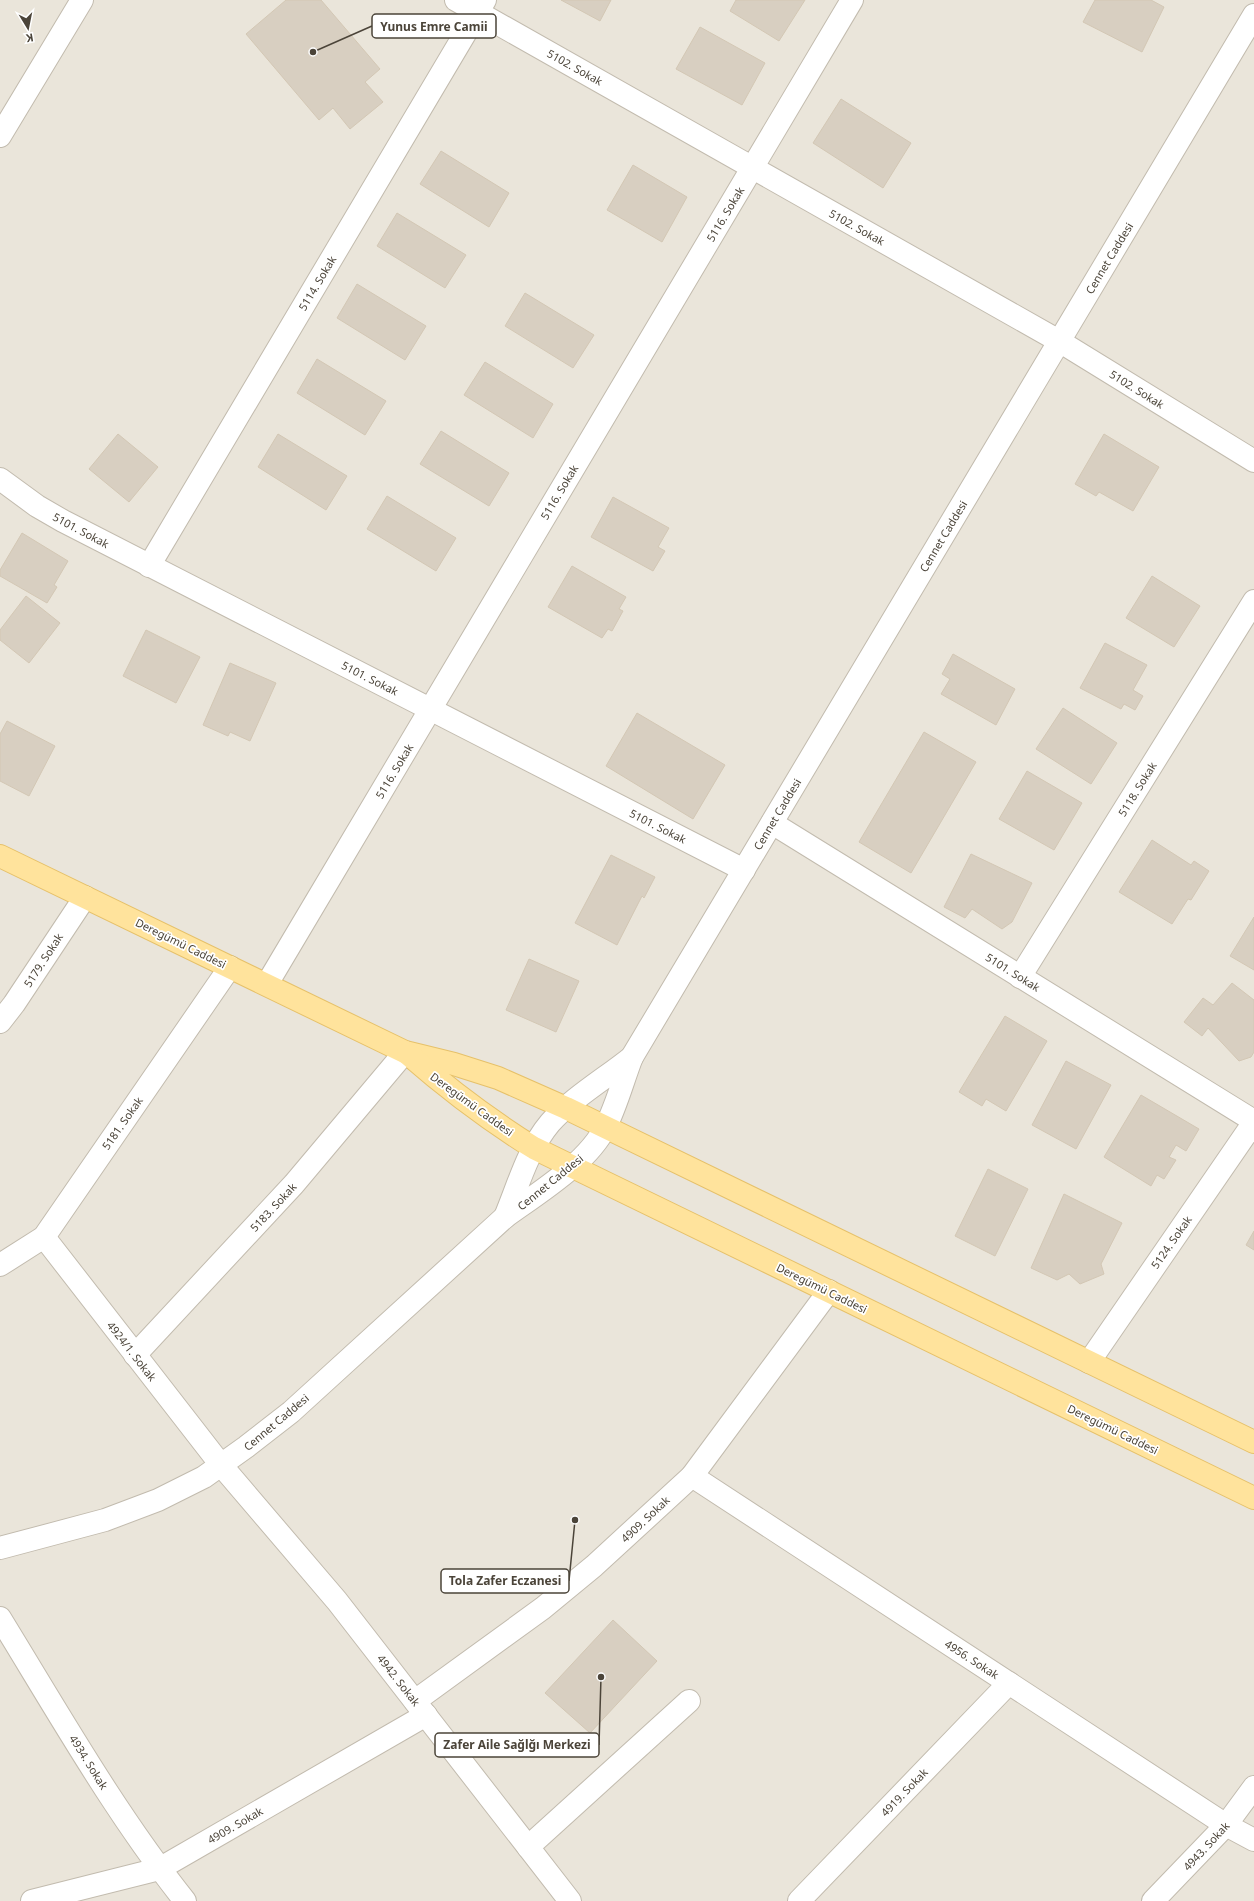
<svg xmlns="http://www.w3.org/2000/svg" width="1254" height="1901" font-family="'Noto Sans',sans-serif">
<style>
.residential{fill:#eae5da}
.building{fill:#d8cfc1;stroke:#d3c7b4}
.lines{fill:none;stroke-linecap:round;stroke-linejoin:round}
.minor-casing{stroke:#c2bbae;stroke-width:24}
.major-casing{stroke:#e6c16a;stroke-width:24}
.minor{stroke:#fff;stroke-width:22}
.major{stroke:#ffe39c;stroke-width:22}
.labels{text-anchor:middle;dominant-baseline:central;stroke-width:3.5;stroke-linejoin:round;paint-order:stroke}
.street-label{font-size:11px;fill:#4b4439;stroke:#fff}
.leader{fill:none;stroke:#4b4439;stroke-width:1.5}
.callout-dot{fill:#4b4439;stroke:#fff;stroke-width:1.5}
.callout{fill:#fff;stroke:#4b4439;stroke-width:1.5}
.callout-label{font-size:12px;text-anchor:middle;font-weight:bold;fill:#4b4439}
</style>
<rect width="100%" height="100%" fill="#f6f3ec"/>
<rect class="residential" x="0" y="0" width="1254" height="1901"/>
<g class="building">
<polygon points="286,0 321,0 380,69 365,82 383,102 350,129 333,108 319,120 246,34"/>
<polygon points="561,0 611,0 600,21"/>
<polygon points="736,0 805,0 779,41 730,11"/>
<polygon points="1095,0 1151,0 1164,7 1142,52 1083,22"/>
<polygon points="700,27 765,63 742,105 676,69"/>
<polygon points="841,99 911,143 883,188 813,143"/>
<polygon points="441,151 509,193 489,227 420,184"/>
<polygon points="633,165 687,197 662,242 607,210"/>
<polygon points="397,213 466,255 445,288 377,246"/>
<polygon points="357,284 426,326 405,360 337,318"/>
<polygon points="525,293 594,335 573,368 505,326"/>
<polygon points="317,359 386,401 365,435 297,393"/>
<polygon points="485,362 553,404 533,438 464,395"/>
<polygon points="441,431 509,473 489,506 420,464"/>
<polygon points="118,434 158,467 129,502 89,469"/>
<polygon points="278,434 347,476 326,510 258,467"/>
<polygon points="1104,434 1159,467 1133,511 1099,492 1096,496 1075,484"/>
<polygon points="387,496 456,538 436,571 367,529"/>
<polygon points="613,497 669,528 658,547 665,551 653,571 591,537"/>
<polygon points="22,533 68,561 54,585 57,587 47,603 0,576 0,570"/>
<polygon points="572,566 626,597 619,609 623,611 612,631 608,629 602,638 548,607"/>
<polygon points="1152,576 1200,606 1174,647 1126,618"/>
<polygon points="26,596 60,623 29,663 0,640 0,630"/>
<polygon points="146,630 200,657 176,703 123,676"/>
<polygon points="1105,643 1147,665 1133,690 1143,696 1135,710 1124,704 1121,709 1080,688"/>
<polygon points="953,654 1015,689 996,725 941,694 950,679 942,674"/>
<polygon points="230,663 276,683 250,741 230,732 228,736 203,725"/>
<polygon points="1063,708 1117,743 1091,784 1036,749"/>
<polygon points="637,713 725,765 693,819 606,766"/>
<polygon points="7,721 55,746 29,796 0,781 0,734"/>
<polygon points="924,732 976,762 911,873 859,842"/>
<polygon points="1027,771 1082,803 1054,850 999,819"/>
<polygon points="1152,840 1191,865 1194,861 1209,871 1191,900 1188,899 1172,924 1119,892"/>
<polygon points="971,854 1032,883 1012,922 1002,929 972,909 965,918 944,907"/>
<polygon points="611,855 655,877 644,898 642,896 617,945 575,923"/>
<polygon points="1254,917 1254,970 1230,956"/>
<polygon points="529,959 579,981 556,1032 506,1010"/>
<polygon points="1232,983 1254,1000 1254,1052 1251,1057 1239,1061 1208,1028 1202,1036 1184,1022 1203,998 1213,1005"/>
<polygon points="1005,1016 1047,1041 1006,1111 986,1099 982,1106 959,1092"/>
<polygon points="1066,1061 1111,1085 1076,1149 1032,1125"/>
<polygon points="1141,1095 1199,1129 1186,1151 1176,1145 1169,1157 1176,1160 1164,1179 1157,1175 1151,1186 1104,1157"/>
<polygon points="988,1169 1028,1189 995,1256 955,1236"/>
<polygon points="1064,1194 1122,1223 1101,1264 1104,1274 1080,1284 1069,1274 1057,1280 1031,1268"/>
<polygon points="1254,1231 1254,1250 1246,1245"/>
<polygon points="613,1620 657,1661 590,1733 545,1693"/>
</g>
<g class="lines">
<g class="minor-casing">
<g id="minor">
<polyline points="456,0 1059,341 1254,461"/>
<polyline points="0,136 82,0"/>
<polyline points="0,479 37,506 63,521 744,870"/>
<polyline points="149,566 485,0"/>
<polyline points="772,823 1254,1121"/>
<polyline points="1020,977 1254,601"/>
<polyline points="267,984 852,0"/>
<polyline points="0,1022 14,1004 85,897"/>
<polyline points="632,1057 1254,15"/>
<path d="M632,1057C623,1080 617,1104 606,1126C588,1163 538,1193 505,1217C518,1186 528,1149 550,1123C572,1098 606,1078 632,1057Z"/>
<polyline points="44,1237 221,1465 337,1601 570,1901"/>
<polyline points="0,1265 44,1237 230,967"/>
<polyline points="135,1355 294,1184 405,1052"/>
<polyline points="1089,1362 1254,1122"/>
<polyline points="692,1476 1226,1825 1254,1840"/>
<polyline points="0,1548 105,1520 158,1500 204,1477 246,1447 291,1412 505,1217"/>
<path d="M0,1618C59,1714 115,1813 185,1901"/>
<polyline points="415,1701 543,1608 594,1566 692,1476 829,1291"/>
<polyline points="528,1847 689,1701"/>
<polyline points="32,1901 159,1869 426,1715"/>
<polyline points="799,1901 1009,1683"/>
<polyline points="1153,1901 1226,1825 1254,1787"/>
</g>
</g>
<g class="major-casing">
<g id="major">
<polyline points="0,856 405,1052 454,1064 498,1078 566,1108 1254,1442"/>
<path d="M408,1054C448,1089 489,1120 534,1148L1254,1498"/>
</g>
</g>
<use href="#minor" class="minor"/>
<use href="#major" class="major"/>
</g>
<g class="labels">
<g class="street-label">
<text transform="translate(575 67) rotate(29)">5102. Sokak</text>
<text transform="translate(725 214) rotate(-59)">5116. Sokak</text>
<text transform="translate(857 227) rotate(29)">5102. Sokak</text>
<text transform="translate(1109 258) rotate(-59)">Cennet Caddesi</text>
<text transform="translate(317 283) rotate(-59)">5114. Sokak</text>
<text transform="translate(1137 389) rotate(32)">5102. Sokak</text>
<text transform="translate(559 492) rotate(-59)">5116. Sokak</text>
<text transform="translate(81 530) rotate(28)">5101. Sokak</text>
<text transform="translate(943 536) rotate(-59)">Cennet Caddesi</text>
<text transform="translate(370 678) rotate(27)">5101. Sokak</text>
<text transform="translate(394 771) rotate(-59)">5116. Sokak</text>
<text transform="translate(1137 789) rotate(-58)">5118. Sokak</text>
<text transform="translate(777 814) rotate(-59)">Cennet Caddesi</text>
<text transform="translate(658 826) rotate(27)">5101. Sokak</text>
<text transform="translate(181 943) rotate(26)">Deregümü Caddesi</text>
<text transform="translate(43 960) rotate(-57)">5179. Sokak</text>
<text transform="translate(1013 972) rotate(32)">5101. Sokak</text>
<text transform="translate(472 1104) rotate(36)">Deregümü Caddesi</text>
<text transform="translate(122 1123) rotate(-55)">5181. Sokak</text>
<text transform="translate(550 1182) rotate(-39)">Cennet Caddesi</text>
<text transform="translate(273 1207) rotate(-47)">5183. Sokak</text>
<text transform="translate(1171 1242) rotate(-55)">5124. Sokak</text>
<text transform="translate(822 1288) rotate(26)">Deregümü Caddesi</text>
<text transform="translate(132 1351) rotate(52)">4924/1. Sokak</text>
<text transform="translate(276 1422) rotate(-40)">Cennet Caddesi</text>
<text transform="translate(1113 1429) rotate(26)">Deregümü Caddesi</text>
<text transform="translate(645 1519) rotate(-43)">4909. Sokak</text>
<text transform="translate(972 1659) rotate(33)">4956. Sokak</text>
<text transform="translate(399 1680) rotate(52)">4942. Sokak</text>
<text transform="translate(89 1762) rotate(58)">4934. Sokak</text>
<text transform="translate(904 1792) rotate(-46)">4919. Sokak</text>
<text transform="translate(235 1825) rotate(-30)">4909. Sokak</text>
<text transform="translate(1206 1846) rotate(-47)">4943. Sokak</text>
</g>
</g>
<path class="leader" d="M313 52L372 26M575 1520L569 1581M601 1677L599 1745"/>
<g class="callout-dot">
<circle cx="313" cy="52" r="4"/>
<circle cx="575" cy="1520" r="4"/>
<circle cx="601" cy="1677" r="4"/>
</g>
<g class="callout">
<rect x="372" y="14" width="124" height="24" rx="4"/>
<rect x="441" y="1569" width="128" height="24" rx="4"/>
<rect x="435" y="1733" width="164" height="24" rx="4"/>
</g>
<g class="callout-label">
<text x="434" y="31">Yunus Emre Camii</text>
<text x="505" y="1585">Tola Zafer Eczanesi</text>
<text x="517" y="1749">Zafer Aile Sağlğı Merkezi</text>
</g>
<g transform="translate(28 28) rotate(170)" stroke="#ffffff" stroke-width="3" paint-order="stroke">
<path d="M0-3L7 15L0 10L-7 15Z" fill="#4b4439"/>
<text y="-6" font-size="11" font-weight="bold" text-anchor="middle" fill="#4b4439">K</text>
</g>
</svg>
